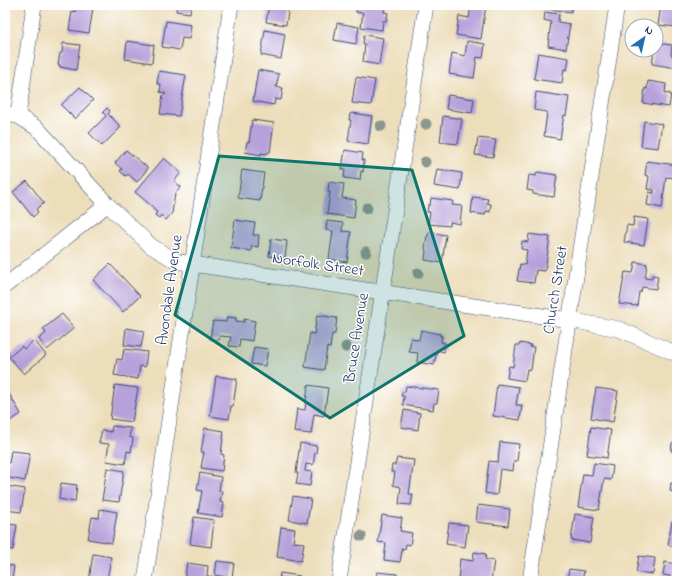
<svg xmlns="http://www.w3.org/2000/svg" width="682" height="586" font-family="'Indie Flower',sans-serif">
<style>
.building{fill:#b7a1da}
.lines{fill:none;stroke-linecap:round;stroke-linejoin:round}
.minor-casing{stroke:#3a496c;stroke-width:16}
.minor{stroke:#fff;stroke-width:15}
.tree{fill:#8b9890}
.marked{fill:#0f766e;fill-opacity:0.2;stroke:#0f766e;stroke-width:3;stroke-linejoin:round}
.labels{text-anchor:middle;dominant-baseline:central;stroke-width:3;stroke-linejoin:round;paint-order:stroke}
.street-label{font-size:16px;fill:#1b2f5e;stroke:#fff}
</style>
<rect width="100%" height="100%" fill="#fff"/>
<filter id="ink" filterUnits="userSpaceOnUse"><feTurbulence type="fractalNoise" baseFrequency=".025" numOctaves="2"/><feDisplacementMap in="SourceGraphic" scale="8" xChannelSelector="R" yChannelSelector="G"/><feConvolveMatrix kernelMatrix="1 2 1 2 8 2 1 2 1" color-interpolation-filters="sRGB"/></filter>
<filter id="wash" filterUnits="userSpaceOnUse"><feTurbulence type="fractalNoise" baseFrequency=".012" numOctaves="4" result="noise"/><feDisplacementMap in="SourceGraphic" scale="16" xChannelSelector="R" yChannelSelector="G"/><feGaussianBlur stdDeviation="0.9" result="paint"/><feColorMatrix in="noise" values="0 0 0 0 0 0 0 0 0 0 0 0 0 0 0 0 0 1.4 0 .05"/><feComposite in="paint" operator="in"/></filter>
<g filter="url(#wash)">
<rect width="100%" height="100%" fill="#eddebb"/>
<g id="blocks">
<g class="building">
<polygon points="177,5 191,5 190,13 176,11"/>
<polygon points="269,5 289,5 286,25 266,22"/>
<polygon points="357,5 385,5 384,12 388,13 386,21 383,21 382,30 361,27 363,13 356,12"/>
<polygon points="471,5 486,5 481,39 456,35 459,16 469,18"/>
<polygon points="547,5 572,5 571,12 547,9"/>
<polygon points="661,5 677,5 677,20 676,27 658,25"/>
<polygon points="76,6 93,8 89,33 69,30 72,11 75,12"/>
<polygon points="545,12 559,14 558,22 570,24 566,49 548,46 551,22 544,20"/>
<polygon points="166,21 191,25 189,39 182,38 180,50 162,47"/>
<polygon points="337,23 359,27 356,44 334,40"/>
<polygon points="265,30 285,34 281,59 261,55"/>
<polygon points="364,35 383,38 379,65 363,62 365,44 363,44"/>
<polygon points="127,41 154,45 152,63 125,59"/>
<polygon points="467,41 485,44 483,58 477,57 474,78 449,74 452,53 465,56"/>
<polygon points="63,43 80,45 76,70 60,67 60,65 58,65 60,53 62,53"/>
<polygon points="656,43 672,45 671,55 677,56 677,68 652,64 654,50 656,50"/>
<polygon points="538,53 569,58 567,70 564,69 562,83 534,79"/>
<polygon points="258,70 279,74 276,87 283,88 281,100 275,99 274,105 253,101"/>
<polygon points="159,71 186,75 179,116 160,114 163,95 165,95 165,93 160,92 161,84 157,84"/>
<polygon points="356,77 375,80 371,105 352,103"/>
<polygon points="648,81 666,84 665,93 671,94 669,107 643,103 645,88 647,89"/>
<polygon points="80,87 93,100 75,119 61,105"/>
<polygon points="536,92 569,97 566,116 564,115 560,139 544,136 547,112 534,110"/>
<polygon points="448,95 474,99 472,113 446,109"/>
<polygon points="107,108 110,111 108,114 121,127 102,146 89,133 106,116 103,112"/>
<polygon points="352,113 372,116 368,144 348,141 351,120 349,120 350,114"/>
<polygon points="443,116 462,119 458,144 440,142"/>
<polygon points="252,120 274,123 270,152 265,154 261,153 261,155 245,152 247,142 249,142"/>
<polygon points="644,121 662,124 658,148 641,146"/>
<polygon points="478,138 496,140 493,157 475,155"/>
<polygon points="126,150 148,168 137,182 128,174 126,176 120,171 122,169 115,163"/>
<polygon points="345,150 363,153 362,160 364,160 363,172 361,171 360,180 344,178 345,170 342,169"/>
<polygon points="164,158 181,173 174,181 181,187 175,194 172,213 166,220 161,215 159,218 155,215 157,212 153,209 154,208 135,192"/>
<polygon points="647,161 677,165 676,178 666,177 662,208 647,205 649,192 654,193 654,190 647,189 649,176 645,175"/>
<polygon points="437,169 462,173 460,190 434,186"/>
<polygon points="242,170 264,173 260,201 238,198"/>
<polygon points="537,172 557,175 554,197 533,194 533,191 527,190 529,175 536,176"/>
<polygon points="27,181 44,203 36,209 38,212 33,217 13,192"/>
<polygon points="329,182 344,184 342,198 356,200 354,218 327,214 330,192 328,192"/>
<polygon points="473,197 488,199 487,203 491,204 490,212 486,211 485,215 471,213"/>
<polygon points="431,198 453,201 452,205 462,206 460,224 450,222 450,226 428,224 430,212 427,212 428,205 430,205"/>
<polygon points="634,217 648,219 644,245 624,242 627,225 633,226"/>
<polygon points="235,220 255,223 253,235 259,235 258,247 252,246 251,251 231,248"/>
<polygon points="327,221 343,223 342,231 351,232 347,262 329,259 333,231 326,230"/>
<polygon points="429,232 446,235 442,263 425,260 426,250 425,249 427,236 428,236"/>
<polygon points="529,234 550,237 545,271 536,270 534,283 517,281 520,264 525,265 527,250 521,249 522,241 528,242"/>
<polygon points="271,239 287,241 285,258 269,256"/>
<polygon points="635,262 647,264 645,278 652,279 652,275 658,276 656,289 642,287 641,292 639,292 637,306 619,304 625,272 633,273"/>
<polygon points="110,264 140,296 123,312 93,280"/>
<polygon points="62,314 74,328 47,350 39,339 46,333 43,329"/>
<polygon points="317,315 337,318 335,334 332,334 330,348 327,347 324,370 305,367 310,333 314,334"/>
<polygon points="227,317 236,318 236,321 244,322 244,319 255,321 252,341 240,339 239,347 229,346 231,337 220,336 219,340 210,339 213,321 226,322"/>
<polygon points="126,328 144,331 141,347 124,345"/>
<polygon points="421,330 440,334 440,336 442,336 441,342 445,343 444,352 437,350 434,365 417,362 418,353 409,352 411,338 419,340"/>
<polygon points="34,340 46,355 24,374 9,357 22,346 24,349"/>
<polygon points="520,343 531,345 530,347 534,347 531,370 527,369 525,381 507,378 509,366 513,367 516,345 520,345"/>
<polygon points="254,347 268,349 265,366 251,364"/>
<polygon points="124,349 147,352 145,367 140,366 138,379 114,375 117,359 122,360"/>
<polygon points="216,376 237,379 233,406 231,406 229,419 210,416"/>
<polygon points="497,384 519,387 516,405 522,405 520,420 493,416"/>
<polygon points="115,385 138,388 132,422 110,419"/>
<polygon points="308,385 328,388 324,416 314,414 311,434 294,432 297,409 305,410"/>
<polygon points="406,386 439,390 437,403 434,403 433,410 403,405 404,396 401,396 402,392 405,392"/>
<polygon points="5,387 21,414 7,423 5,419"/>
<polygon points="596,388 618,391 613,422 591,418"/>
<polygon points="404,410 420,413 418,430 401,427"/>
<polygon points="112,426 131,428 129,437 133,438 131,452 127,451 125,464 106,461 109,444 99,443 102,430 111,432"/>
<polygon points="591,427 611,430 607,458 587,455"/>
<polygon points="205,428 224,431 221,454 224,455 222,471 201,468 204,452 201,452"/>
<polygon points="500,442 519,444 517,461 514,461 513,471 500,469 497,495 485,493 489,461 498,462"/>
<polygon points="300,443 317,446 316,453 315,453 313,465 306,464 305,471 312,472 310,486 296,484 298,473 296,473"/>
<polygon points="672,443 677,444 677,452 671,451"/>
<polygon points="11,451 30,453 25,481 5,477 7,462 9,463"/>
<polygon points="397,458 414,460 409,494 413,494 411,505 399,504 401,487 393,485 395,472 391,472 392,465 395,465"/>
<polygon points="594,463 613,466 611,480 604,479 599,510 578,507 583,474 592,475"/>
<polygon points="107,468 124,471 119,502 102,500"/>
<polygon points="200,473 221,477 219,491 222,491 220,502 224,503 222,517 198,513 202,491 197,490"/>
<polygon points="61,483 77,485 75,502 59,499"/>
<polygon points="671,483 677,484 677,492 670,491"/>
<polygon points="5,486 25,489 21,512 5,510"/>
<polygon points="293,496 311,499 307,523 289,520"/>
<polygon points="478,505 510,509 508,526 476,522"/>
<polygon points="100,509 117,512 112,543 88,539 92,517 99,518"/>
<polygon points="575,514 594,517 590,543 571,540"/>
<polygon points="382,515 402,518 400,531 412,533 410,545 406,544 405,549 401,548 402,551 400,562 384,560 386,543 378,542"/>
<polygon points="194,517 214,520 211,547 190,544"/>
<polygon points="672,521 677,522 677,547 668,545"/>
<polygon points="449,523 468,525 465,547 446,544"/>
<polygon points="5,524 17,525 13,550 5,549"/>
<polygon points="281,527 295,529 293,542 304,543 301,561 277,557"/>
<polygon points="474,552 486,554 485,559 494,561 491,581 458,581 460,559 473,561"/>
<polygon points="93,554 111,557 107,581 89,581"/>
<polygon points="639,556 655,558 653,574 636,572"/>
<polygon points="217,561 234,563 232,578 215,575"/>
<polygon points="665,562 677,564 677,581 669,581 670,576 663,575"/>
<polygon points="187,563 208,566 207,576 216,577 215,581 184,581"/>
<polygon points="5,565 14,566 12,581 5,581"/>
<polygon points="569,569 584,571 582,581 567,581"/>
<polygon points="377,572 397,574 396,581 376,581"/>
<polygon points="280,573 300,576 300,581 279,581"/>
</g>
</g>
</g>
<g filter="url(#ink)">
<use href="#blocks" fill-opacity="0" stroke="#3a496c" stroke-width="1"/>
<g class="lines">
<g class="minor-casing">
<g id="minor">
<polyline points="5,114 18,116 37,128 107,204 151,246 176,261 192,264 569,320 619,329 677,354"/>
<polyline points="18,116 34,5"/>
<polyline points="5,286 98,212 107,204"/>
<polyline points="145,581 231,5"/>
<polyline points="339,581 426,5"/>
<polyline points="530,581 617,5"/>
</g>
</g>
<use href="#minor" class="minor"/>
</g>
<g class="tree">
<circle cx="426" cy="124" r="5.5"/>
<circle cx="381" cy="126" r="5.5"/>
<circle cx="425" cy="162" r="5.5"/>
<circle cx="367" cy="208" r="5.5"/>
<circle cx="366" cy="252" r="5.5"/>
<circle cx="418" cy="273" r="5.5"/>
<circle cx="346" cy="347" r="5.5"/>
<circle cx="361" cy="536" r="5.5"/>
</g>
</g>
<path class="marked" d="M219,156L412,170L464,336L330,418L175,315Z"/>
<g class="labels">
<g class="street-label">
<text transform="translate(318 265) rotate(8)">Norfolk Street</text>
<text transform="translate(170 290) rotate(-82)">Avondale Avenue</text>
<text transform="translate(556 290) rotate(-81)">Church Street</text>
<text transform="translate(357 338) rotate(-81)">Bruce Avenue</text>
</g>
</g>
<rect width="682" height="586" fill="none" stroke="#fff" stroke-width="20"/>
<g transform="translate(644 38) rotate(34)"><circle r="19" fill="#ffffff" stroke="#a4acbf"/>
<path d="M0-3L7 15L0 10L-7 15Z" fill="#1f6fb2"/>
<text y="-6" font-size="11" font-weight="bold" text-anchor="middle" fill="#1b2f5e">N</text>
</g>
</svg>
